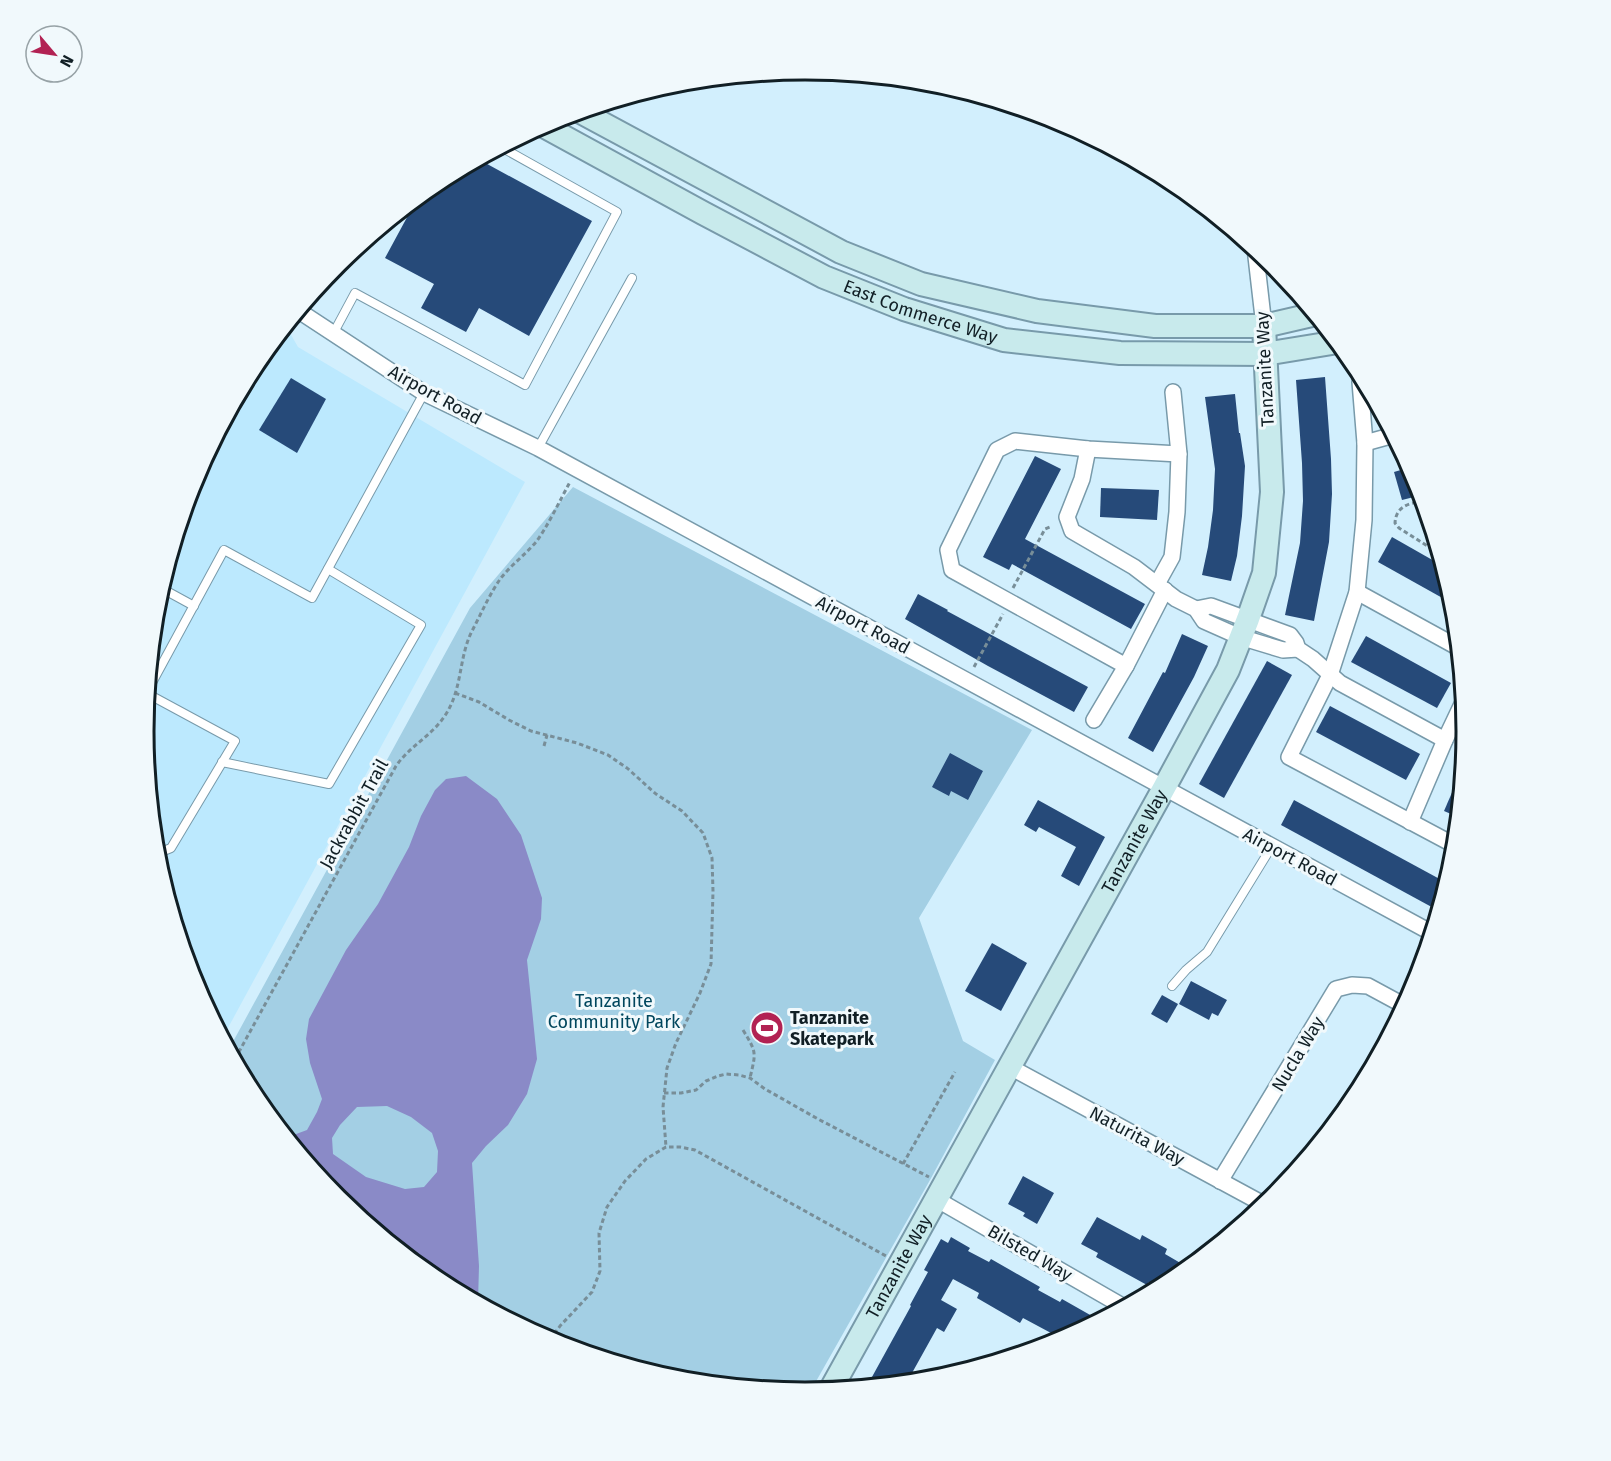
<svg xmlns="http://www.w3.org/2000/svg" width="1611" height="1461" font-family="'Fira Sans',sans-serif">
<style>
.built{fill:#bce9fe}
.green{fill:#a3cfe4}
.water{fill:#8a8ac7;fill-rule:evenodd}
.building{fill:#264a79}
.lines{fill:none;stroke-linecap:round;stroke-linejoin:round}
.lane-casing{stroke:#789aaa;stroke-width:10}
.street-casing{stroke:#789aaa;stroke-width:18}
.secondary-casing{stroke:#789aaa;stroke-width:26}
.path{stroke:#788e98;stroke-width:3;stroke-dasharray:4.5 3;stroke-linecap:butt}
.lane{stroke:#fff;stroke-width:8}
.street{stroke:#fff;stroke-width:15}
.secondary{stroke:#c8eaec;stroke-width:22}
.labels{text-anchor:middle;dominant-baseline:central;stroke-width:6;stroke-linejoin:round;paint-order:stroke}
.street-label{font-size:18px;fill:#111f25;stroke:#f1f9fc}
.park-label{font-size:18px;fill:#00465d;stroke:#f1f9fc}
.poi-label{font-size:18px;font-weight:bold;fill:#111f25;stroke:#f1f9fc;text-anchor:start}
.rim{fill:none;stroke:#111f25;stroke-width:3}
</style>
<rect width="100%" height="100%" fill="#d2effd"/>
<polygon class="built" points="286,326 298,347 525,482 223,1037 194,983 157,859 144,730 157,601 194,477 256,363"/>
<polygon class="green" points="573,487 1032,730 919,918 963,1041 995,1060 930,1180 810,1392 676,1379 552,1342 438,1280 338,1198 255,1098 229,1049 470,608"/>
<path class="water" d="M466,776L497,799L521,835L542,898L541,919L527,960L537,1059L527,1094L508,1125L486,1146L472,1163L479,1266L478,1302L438,1280L338,1198L288,1137L307,1130L317,1112L322,1099L310,1063L306,1039L309,1019L346,950L378,904L409,847L421,816L435,790L446,779ZM387,1106L411,1117L432,1133L438,1151L437,1172L424,1187L405,1189L366,1177L333,1154L332,1138L340,1125L357,1107Z"/>
<g class="building">
<polygon points="478,159 592,221 529,336 479,308 466,332 421,308 434,284 385,258 418,197 438,180"/>
<polygon points="1325,377 1331,459 1332,494 1329,542 1314,621 1285,615 1300,543 1303,501 1302,463 1296,380"/>
<polygon points="291,378 326,399 297,453 259,430"/>
<polygon points="1235,394 1239,433 1240,433 1245,466 1242,516 1237,556 1231,581 1202,575 1208,547 1213,510 1215,469 1205,397"/>
<polygon points="1035,456 1061,469 1025,539 1145,604 1131,629 1012,564 1009,570 983,557"/>
<polygon points="1411,467 1417,478 1422,495 1402,500 1394,472"/>
<polygon points="1101,488 1159,490 1157,520 1100,517"/>
<polygon points="1392,537 1443,566 1455,605 1378,562"/>
<polygon points="918,594 948,610 947,611 1088,687 1074,712 988,666 905,619"/>
<polygon points="1182,634 1208,646 1194,677 1153,752 1128,738 1163,672 1165,673"/>
<polygon points="1366,636 1451,683 1437,708 1351,662"/>
<polygon points="1267,661 1292,675 1224,798 1199,784"/>
<polygon points="1330,706 1420,754 1406,780 1316,732"/>
<polygon points="950,753 983,771 968,800 951,791 949,796 932,787"/>
<polygon points="1460,774 1463,774 1458,817 1444,811"/>
<polygon points="1038,800 1105,837 1079,886 1061,876 1076,847 1039,827 1036,832 1024,825"/>
<polygon points="1294,800 1447,883 1439,911 1281,825"/>
<polygon points="992,943 1027,963 1001,1011 965,991"/>
<polygon points="1191,981 1227,1000 1218,1016 1212,1013 1209,1020 1179,1004"/>
<polygon points="1162,995 1178,1004 1167,1023 1151,1014"/>
<polygon points="1023,1176 1054,1193 1037,1224 1023,1216 1025,1213 1008,1204"/>
<polygon points="1097,1217 1140,1240 1142,1235 1167,1249 1165,1254 1189,1268 1173,1281 1160,1288 1149,1282 1147,1285 1096,1257 1098,1253 1081,1244"/>
<polygon points="951,1237 970,1248 968,1251 989,1262 991,1259 1040,1287 1038,1290 1060,1302 1062,1299 1099,1320 1059,1342 1049,1336 1051,1333 1023,1318 1020,1323 977,1298 979,1293 953,1279 941,1300 957,1309 944,1332 937,1328 907,1382 867,1386 911,1306 910,1305 928,1272 924,1270 941,1239 948,1243"/>
</g>
<g class="lines">
<g class="lane-casing">
<g id="lane">
<polyline points="333,334 355,293 525,385 617,212 501,147"/>
<polyline points="538,448 632,278"/>
<polyline points="161,588 194,606"/>
<polyline points="148,690 224,550 312,598 424,393"/>
<polyline points="148,694 235,741 171,848 156,854"/>
<polyline points="222,762 329,784 421,625 328,569"/>
<polyline points="1172,986 1186,970 1207,952 1272,846"/>
</g>
</g>
<g class="street-casing">
<g id="street">
<polyline points="1255,248 1264,326"/>
<polyline points="299,311 424,393 538,448 1432,933"/>
<polyline points="1360,382 1365,443 1364,520 1357,592 1330,675 1289,757 1456,846"/>
<polyline points="1365,443 1394,435"/>
<polyline points="1088,449 1082,479 1067,517 1072,531 1134,567 1176,599 1196,609 1204,621 1240,637 1283,650 1298,649"/>
<polyline points="1157,584 1172,557 1177,512 1179,454"/>
<polyline points="1357,592 1459,648"/>
<polyline points="1196,609 1211,606 1290,635 1296,643 1298,649 1313,659 1340,683 1445,740"/>
<polyline points="1126,666 1165,590"/>
<polyline points="1094,720 1126,666 952,570 948,550 997,450 1015,441 1088,449 1179,454 1173,392"/>
<polyline points="1410,822 1445,740 1464,700"/>
<polyline points="1010,1067 1265,1205"/>
<polyline points="1220,1181 1336,989 1352,985 1368,986 1405,1006"/>
<polyline points="936,1199 1124,1307"/>
</g>
</g>
<g class="secondary-casing">
<g id="secondary">
<polyline points="579,111 841,252 921,284 1037,311 1155,326 1264,326 1316,314"/>
<path id="s1" d="M542,125L703,213L824,277L904,309L1004,340L1120,353L1265,354L1338,342"/>
<path id="s2" d="M831,1389L1164,788L1228,670L1248,619L1264,573L1272,492L1264,326"/>
</g>
</g>
<g class="path">
<path d="M1424,501C1409,503 1396,506 1395,523L1399,528L1440,554"/>
<polyline points="1013,588 1045,529 1050,527"/>
<polyline points="974,667 1003,614"/>
<polyline points="455,693 479,702 509,720 531,731 577,743 608,755 627,768 656,794 682,811 703,833 712,858 713,891 711,964 700,993 676,1043 667,1068 663,1107 666,1147"/>
<polyline points="544,746 547,735"/>
<path d="M743,1030C757,1053 756,1052 750,1078"/>
<path d="M235,1059L396,766C409,747 431,736 444,717C463,690 458,659 472,631C481,614 490,593 501,578C511,565 525,555 536,542C548,526 560,500 570,482"/>
<polyline points="664,1093 681,1093 696,1090 706,1081 718,1076 726,1074 739,1075 750,1078 765,1089 818,1119 929,1177"/>
<polyline points="903,1164 955,1072"/>
<polyline points="550,1340 560,1326 592,1292 600,1271 599,1233 607,1207 625,1181 646,1159 666,1147 680,1147 695,1150 886,1256"/>
</g>
<use href="#lane" class="lane"/>
<use href="#street" class="street"/>
<use href="#secondary" class="secondary"/>
</g>
<defs>
<g id="stadium-disc" transform="scale(1.725)"><circle r="9.5" fill="#b22253" stroke="#f1f9fc"/><path d="M0-5a6.5 5 0 1 0 0 10a6.5 5 0 1 0 0-10ZM-3.5-1.8h7v3.6h-7Z" fill="#fff"/></g>
</defs>
<g fill-rule="evenodd">
<use href="#stadium-disc" x="767" y="1028"/>
</g>
<g class="labels">
<g class="street-label">
<text stroke="none"><textPath href="#s1" startOffset="423">East Commerce Way</textPath></text>
<text transform="translate(1265 369) rotate(-93)">Tanzanite Way</text>
<text transform="translate(435 395) rotate(29)">Airport Road</text>
<text transform="translate(863 625) rotate(28)">Airport Road</text>
<text transform="translate(354 814) rotate(-61)">Jackrabbit Trail</text>
<text stroke="none"><textPath href="#s2" startOffset="626">Tanzanite Way</textPath></text>
<text transform="translate(1290 857) rotate(28)">Airport Road</text>
<text transform="translate(1298 1054) rotate(-59)">Nucla Way</text>
<text transform="translate(1137 1136) rotate(28)">Naturita Way</text>
<text transform="translate(1030 1253) rotate(30)">Bilsted Way</text>
<text stroke="none"><textPath href="#s2" startOffset="140">Tanzanite Way</textPath></text>
</g>
<g class="park-label">
<text x="614" y="1001">Tanzanite<tspan x="614" dy="21">Community Park</tspan></text>
</g>
<g class="poi-label">
<text x="790" y="1018">Tanzanite<tspan x="790" dy="21">Skatepark</tspan></text>
</g>
</g>
<path d="M0 0H1611V1461H0ZM154 731a651 651 0 1 1 1302 0a651 651 0 1 1-1302 0Z" fill="#f1f9fc" fill-rule="evenodd"/>
<path class="rim" d="M154 731a651 651 0 1 1 1302 0a651 651 0 1 1-1302 0Z"/>
<g transform="translate(54 54) rotate(119)"><circle r="28" fill="#f1f9fc" stroke="#97a2a6" stroke-width="1.5"/>
<path d="M0-4.5L10 22L0 15L-10 22Z" fill="#b22253"/>
<text y="-9" font-size="16" font-weight="bold" text-anchor="middle" fill="#111f25">N</text>
</g>
</svg>
